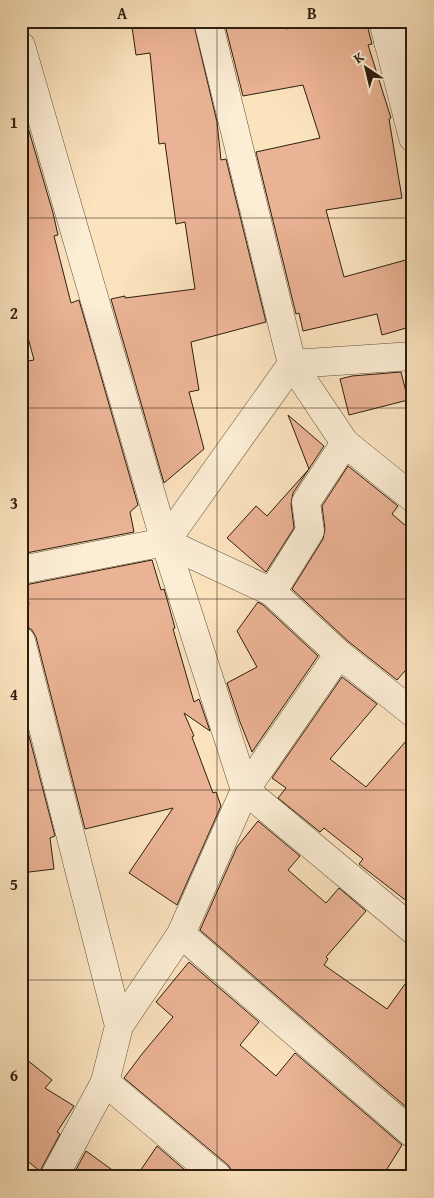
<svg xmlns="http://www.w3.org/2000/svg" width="434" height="1198" font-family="'Gentium Book Plus',serif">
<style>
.building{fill:#ebb395;stroke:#2c1f0e}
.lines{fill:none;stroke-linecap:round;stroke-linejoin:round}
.minor-casing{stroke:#60503a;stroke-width:29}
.minor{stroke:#fcedd5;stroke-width:28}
.grid{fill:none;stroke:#2c1f0e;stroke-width:1;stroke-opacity:0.55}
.neatline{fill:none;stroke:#2c1f0e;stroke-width:2}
.grid-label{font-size:16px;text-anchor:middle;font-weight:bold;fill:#2c1f0e}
</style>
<rect width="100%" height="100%" fill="#fbe3be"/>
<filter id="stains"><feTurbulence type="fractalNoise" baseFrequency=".004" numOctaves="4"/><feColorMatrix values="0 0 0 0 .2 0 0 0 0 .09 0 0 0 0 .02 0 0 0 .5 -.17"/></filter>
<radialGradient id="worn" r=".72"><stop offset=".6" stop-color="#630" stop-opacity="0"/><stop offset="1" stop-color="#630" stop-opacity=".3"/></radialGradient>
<g class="building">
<polygon points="174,21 193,21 217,122 221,160 226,159 266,322 191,342 199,390 189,392 204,449 164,483 111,299 125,296 125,298 195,289 185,222 176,224 165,143 159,144 150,53 136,55 132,27"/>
<polygon points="224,21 285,21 286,29 320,21 366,21 372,44 368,45 391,118 389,119 402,198 326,210 344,277 413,258 413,326 382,335 377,314 303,331 299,313 296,314 256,152 320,138 303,85 243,96"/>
<polygon points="27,124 53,213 58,235 54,236 71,303 79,300 138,505 130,512 134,532 21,554 21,362 34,360 23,319 27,318 21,298 21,125"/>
<polygon points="401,372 408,400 349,415 340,379 352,376"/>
<polygon points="288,415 324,446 293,493 291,504 294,528 266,572 227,538 256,506 267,516 309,469"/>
<polygon points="348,466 398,506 392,514 413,532 413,662 397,680 349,642 292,589 323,539 325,529 322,506"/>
<polygon points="152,560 161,590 164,589 167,599 175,628 173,629 194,702 199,699 210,731 184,713 194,736 192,737 213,793 216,792 221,806 177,905 129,873 173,808 85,829 36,637 32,630 26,626 21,626 21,605 29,604 25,585"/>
<polygon points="258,602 263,605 318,656 252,752 240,722 227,683 257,667 237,631"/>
<polygon points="342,677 377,704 330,759 366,787 413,733 413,906 359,864 363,859 324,828 320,832 278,798 286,788 272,778"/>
<polygon points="21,705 55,836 50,838 54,869 21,873"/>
<polygon points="258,821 300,856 288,870 326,903 339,888 366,911 326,957 328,959 324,965 387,1009 413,973 413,1113 200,930 237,847"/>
<polygon points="189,962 259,1022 240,1045 276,1076 295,1053 402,1145 382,1177 233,1177 232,1171 228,1165 124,1078 142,1054 173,1017 156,1002"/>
<polygon points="21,1055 52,1080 45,1088 74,1106 57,1132 60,1134 40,1171 21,1156"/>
<polygon points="157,1146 193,1177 136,1177"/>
<polygon points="86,1151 122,1177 72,1177"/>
</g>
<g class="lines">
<g class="minor-casing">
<g id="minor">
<polyline points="208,21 292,364 165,542 272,592 339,654 413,713"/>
<polyline points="383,21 413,138"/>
<polyline points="388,42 413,36"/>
<polyline points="21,46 165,542 245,790 181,934"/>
<polyline points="413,356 292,364 345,443 413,498"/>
<polyline points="21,570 165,542"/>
<polyline points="272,592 310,531 306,502 345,443"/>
<polyline points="21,641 119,1026 105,1082 54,1177"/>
<polyline points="339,654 245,790 413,930"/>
<polyline points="119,1026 181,934 413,1134"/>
<polyline points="105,1082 218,1177"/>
</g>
</g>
<use href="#minor" class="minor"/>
</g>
<path class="grid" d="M217,21V1177M21,218H413M21,408H413M21,599H413M21,790H413M21,980H413"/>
<rect width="434" height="1198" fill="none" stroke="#fbe3be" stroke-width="55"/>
<g transform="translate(366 68) rotate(325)" stroke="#fcedd5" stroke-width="4" paint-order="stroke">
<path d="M0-4L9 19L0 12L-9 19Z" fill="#2c1f0e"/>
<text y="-8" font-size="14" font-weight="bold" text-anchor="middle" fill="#2c1f0e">K</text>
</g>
<rect x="28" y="28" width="378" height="1142" class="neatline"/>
<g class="grid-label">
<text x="122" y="19">A</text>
<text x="312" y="19">B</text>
<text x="14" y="128">1</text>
<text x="14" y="319">2</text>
<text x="14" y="509">3</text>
<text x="14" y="700">4</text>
<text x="14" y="890">5</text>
<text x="14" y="1081">6</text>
</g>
<rect width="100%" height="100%" filter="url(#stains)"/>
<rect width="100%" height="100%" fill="url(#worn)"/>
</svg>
